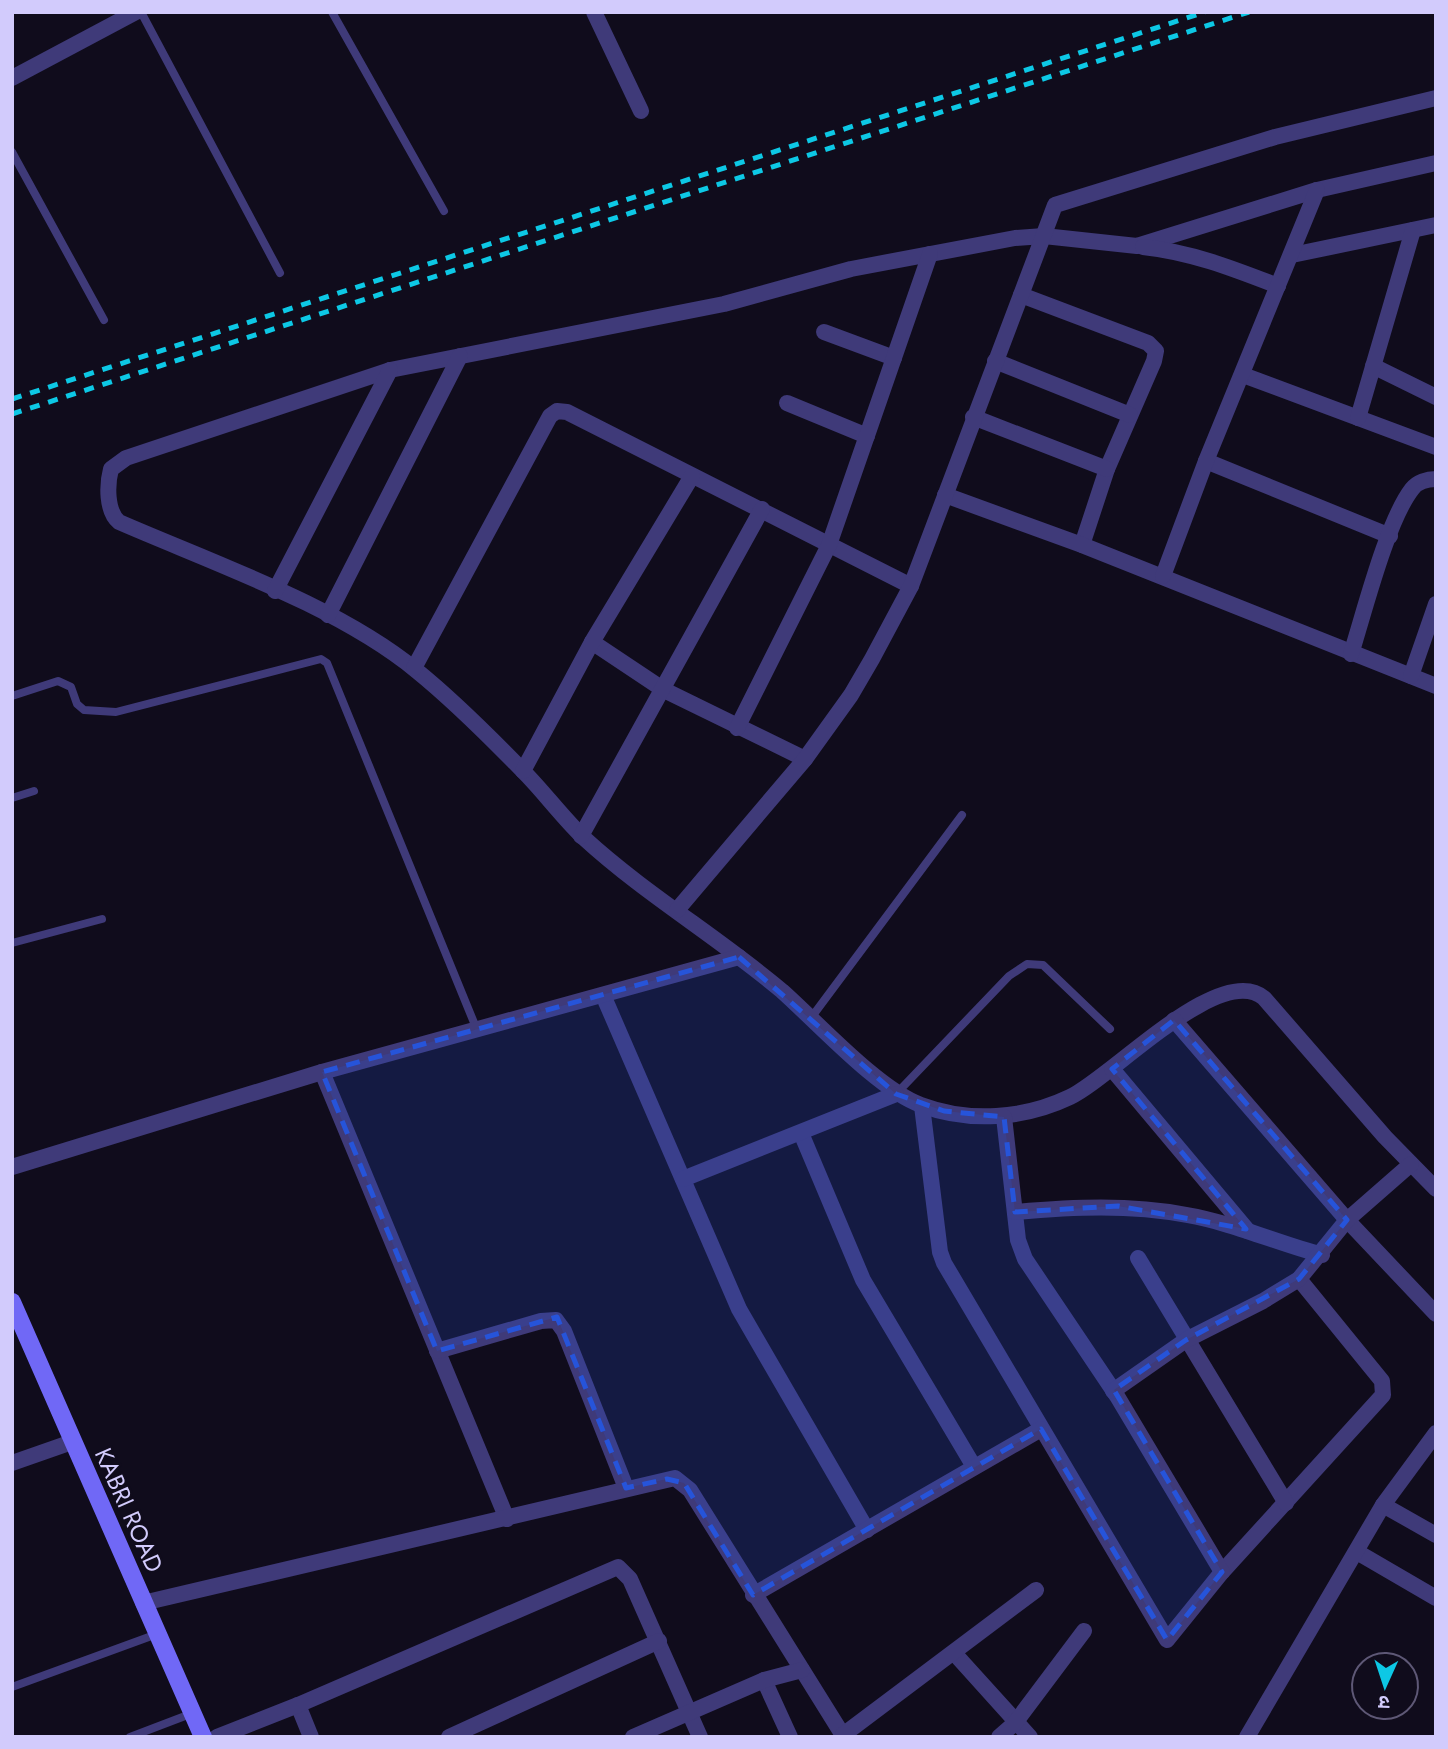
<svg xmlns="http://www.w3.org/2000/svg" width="1448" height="1749" font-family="Jost,'Noto Sans Devanagari',sans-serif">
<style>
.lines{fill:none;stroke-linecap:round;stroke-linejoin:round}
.lane{stroke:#3f3a79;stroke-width:8}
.street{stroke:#3f3a79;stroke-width:16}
.secondary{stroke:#7068f6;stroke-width:18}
.rail{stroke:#0dc8e5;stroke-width:5;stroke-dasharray:10 9;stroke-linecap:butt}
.marked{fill:#2654da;fill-opacity:0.2;stroke:#2654da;stroke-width:5;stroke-dasharray:14 9;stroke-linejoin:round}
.labels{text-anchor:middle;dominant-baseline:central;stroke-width:5;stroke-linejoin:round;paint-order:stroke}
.street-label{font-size:24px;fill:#d2cbfc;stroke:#100c1c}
</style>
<rect width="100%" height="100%" fill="#100c1c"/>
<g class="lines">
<g class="lane">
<polyline points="141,12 280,273"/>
<polyline points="332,12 444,211"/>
<polyline points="12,152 104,320"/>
<polyline points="12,696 58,681 71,687 77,704 84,710 116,712 321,659 327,663 477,1030"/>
<polyline points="12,798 34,791"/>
<polyline points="12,943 102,919"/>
<polyline points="811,1018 962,815"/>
<polyline points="896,1094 1009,976 1027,964 1043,965 1110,1029"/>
<polyline points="12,1687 157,1634"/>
<polyline points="130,1737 193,1713"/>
</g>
<g class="street">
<polyline points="594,12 641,111"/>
<polyline points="12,78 136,12"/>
<path d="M1436,163L1317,190L1137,246L1044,236L1015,238L851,269L724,304L390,370L126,458L111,469C107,484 106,511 119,522C213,563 338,606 417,671C454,701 489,736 523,771C544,792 562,817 584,838C645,894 718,937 782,991C818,1023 879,1090 921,1105C969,1123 1024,1119 1070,1097C1111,1078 1220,961 1264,998L1385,1137L1436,1189"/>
<path d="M1143,247C1191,252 1234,269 1278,286"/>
<polyline points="1292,255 1436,225"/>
<polyline points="1021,295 1148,343 1156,351 1154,361 1107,469 1082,545"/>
<polyline points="824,332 894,358"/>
<polyline points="995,361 1130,415"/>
<polyline points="1373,366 1436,397"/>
<polyline points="1243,375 1436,447"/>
<polyline points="787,403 867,436"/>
<polyline points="973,417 1107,469"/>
<polyline points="1358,418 1413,230"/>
<polyline points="1206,461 1390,536"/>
<polyline points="945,495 1082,545 1436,686"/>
<polyline points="1163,576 1206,461 1317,190"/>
<polyline points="275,591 390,370"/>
<polyline points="328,615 460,356"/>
<polyline points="592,642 664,690 805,759"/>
<path d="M1351,654C1364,613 1387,521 1412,489C1417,482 1427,479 1436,479"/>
<polyline points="414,668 550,416 557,411 567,412 911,586"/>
<polyline points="1411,676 1436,604"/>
<polyline points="737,728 829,545 930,254"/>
<polyline points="523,771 592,642 692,476"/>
<polyline points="581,836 762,509"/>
<polyline points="677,910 805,759 851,695 872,659 911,586 1055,205 1275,137 1436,98"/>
<polyline points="603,995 739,1309 867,1530"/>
<polyline points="1174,1020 1347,1220 1436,1314"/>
<polyline points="1112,1069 1248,1231"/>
<polyline points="322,1072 507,1519"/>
<polyline points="922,1106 940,1252 944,1263 1167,1640 1222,1572 1383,1395 1382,1381 1299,1279"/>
<polyline points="1004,1117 1018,1240 1025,1259 1117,1396 1222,1572"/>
<polyline points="801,1133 863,1280 973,1465"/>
<polyline points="12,1167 322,1072 739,957"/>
<polyline points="683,1179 896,1094"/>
<path d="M1015,1212C1073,1207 1129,1204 1187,1215C1233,1223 1277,1243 1322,1255"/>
<polyline points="1138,1258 1286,1503"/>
<polyline points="437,1351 541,1321 556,1320 564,1331 626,1488"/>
<polyline points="1113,1391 1186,1340 1263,1301 1299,1279 1347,1220 1411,1164"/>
<polyline points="12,1463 72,1442"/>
<polyline points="1383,1505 1436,1535"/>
<polyline points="1357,1552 1436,1598"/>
<polyline points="753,1595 1041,1429"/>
<polyline points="143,1603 675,1478 690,1490 844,1737"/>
<polyline points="955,1654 1030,1737"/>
<polyline points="764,1680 790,1737"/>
<polyline points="298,1705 311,1737"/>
<polyline points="843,1735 1036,1590"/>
<polyline points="217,1737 298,1705 618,1567 630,1579 700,1737"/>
<polyline points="449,1737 659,1641"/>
<polyline points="633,1737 764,1680 802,1670"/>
<polyline points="999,1737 1015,1723 1084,1631"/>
<polyline points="1247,1737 1383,1505 1436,1433"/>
</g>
<polyline class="secondary" points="12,1302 203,1737"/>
<g class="rail">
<polyline points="12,399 1205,12"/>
<polyline points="12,414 1249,12"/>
</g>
</g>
<path class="marked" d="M739,957L896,1094L944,1111L1004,1117L1015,1212L1118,1206L1246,1229L1112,1069L1174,1020L1347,1220L1299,1279L1186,1340L1114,1390L1222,1572L1167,1640L1041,1429L753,1595L684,1483L667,1479L626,1488L557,1317L437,1351L322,1072Z"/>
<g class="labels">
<g class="street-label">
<text transform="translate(129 1510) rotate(66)">KABRI ROAD</text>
</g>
</g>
<rect width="1448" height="1749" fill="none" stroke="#d2cbfc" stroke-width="28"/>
<g transform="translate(1385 1686) rotate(183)"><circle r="33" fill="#100c1c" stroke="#5e5876" stroke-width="2"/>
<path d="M0-5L12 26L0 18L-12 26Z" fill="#0dc8e5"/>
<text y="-10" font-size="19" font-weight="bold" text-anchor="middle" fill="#d2cbfc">उ</text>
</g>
</svg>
